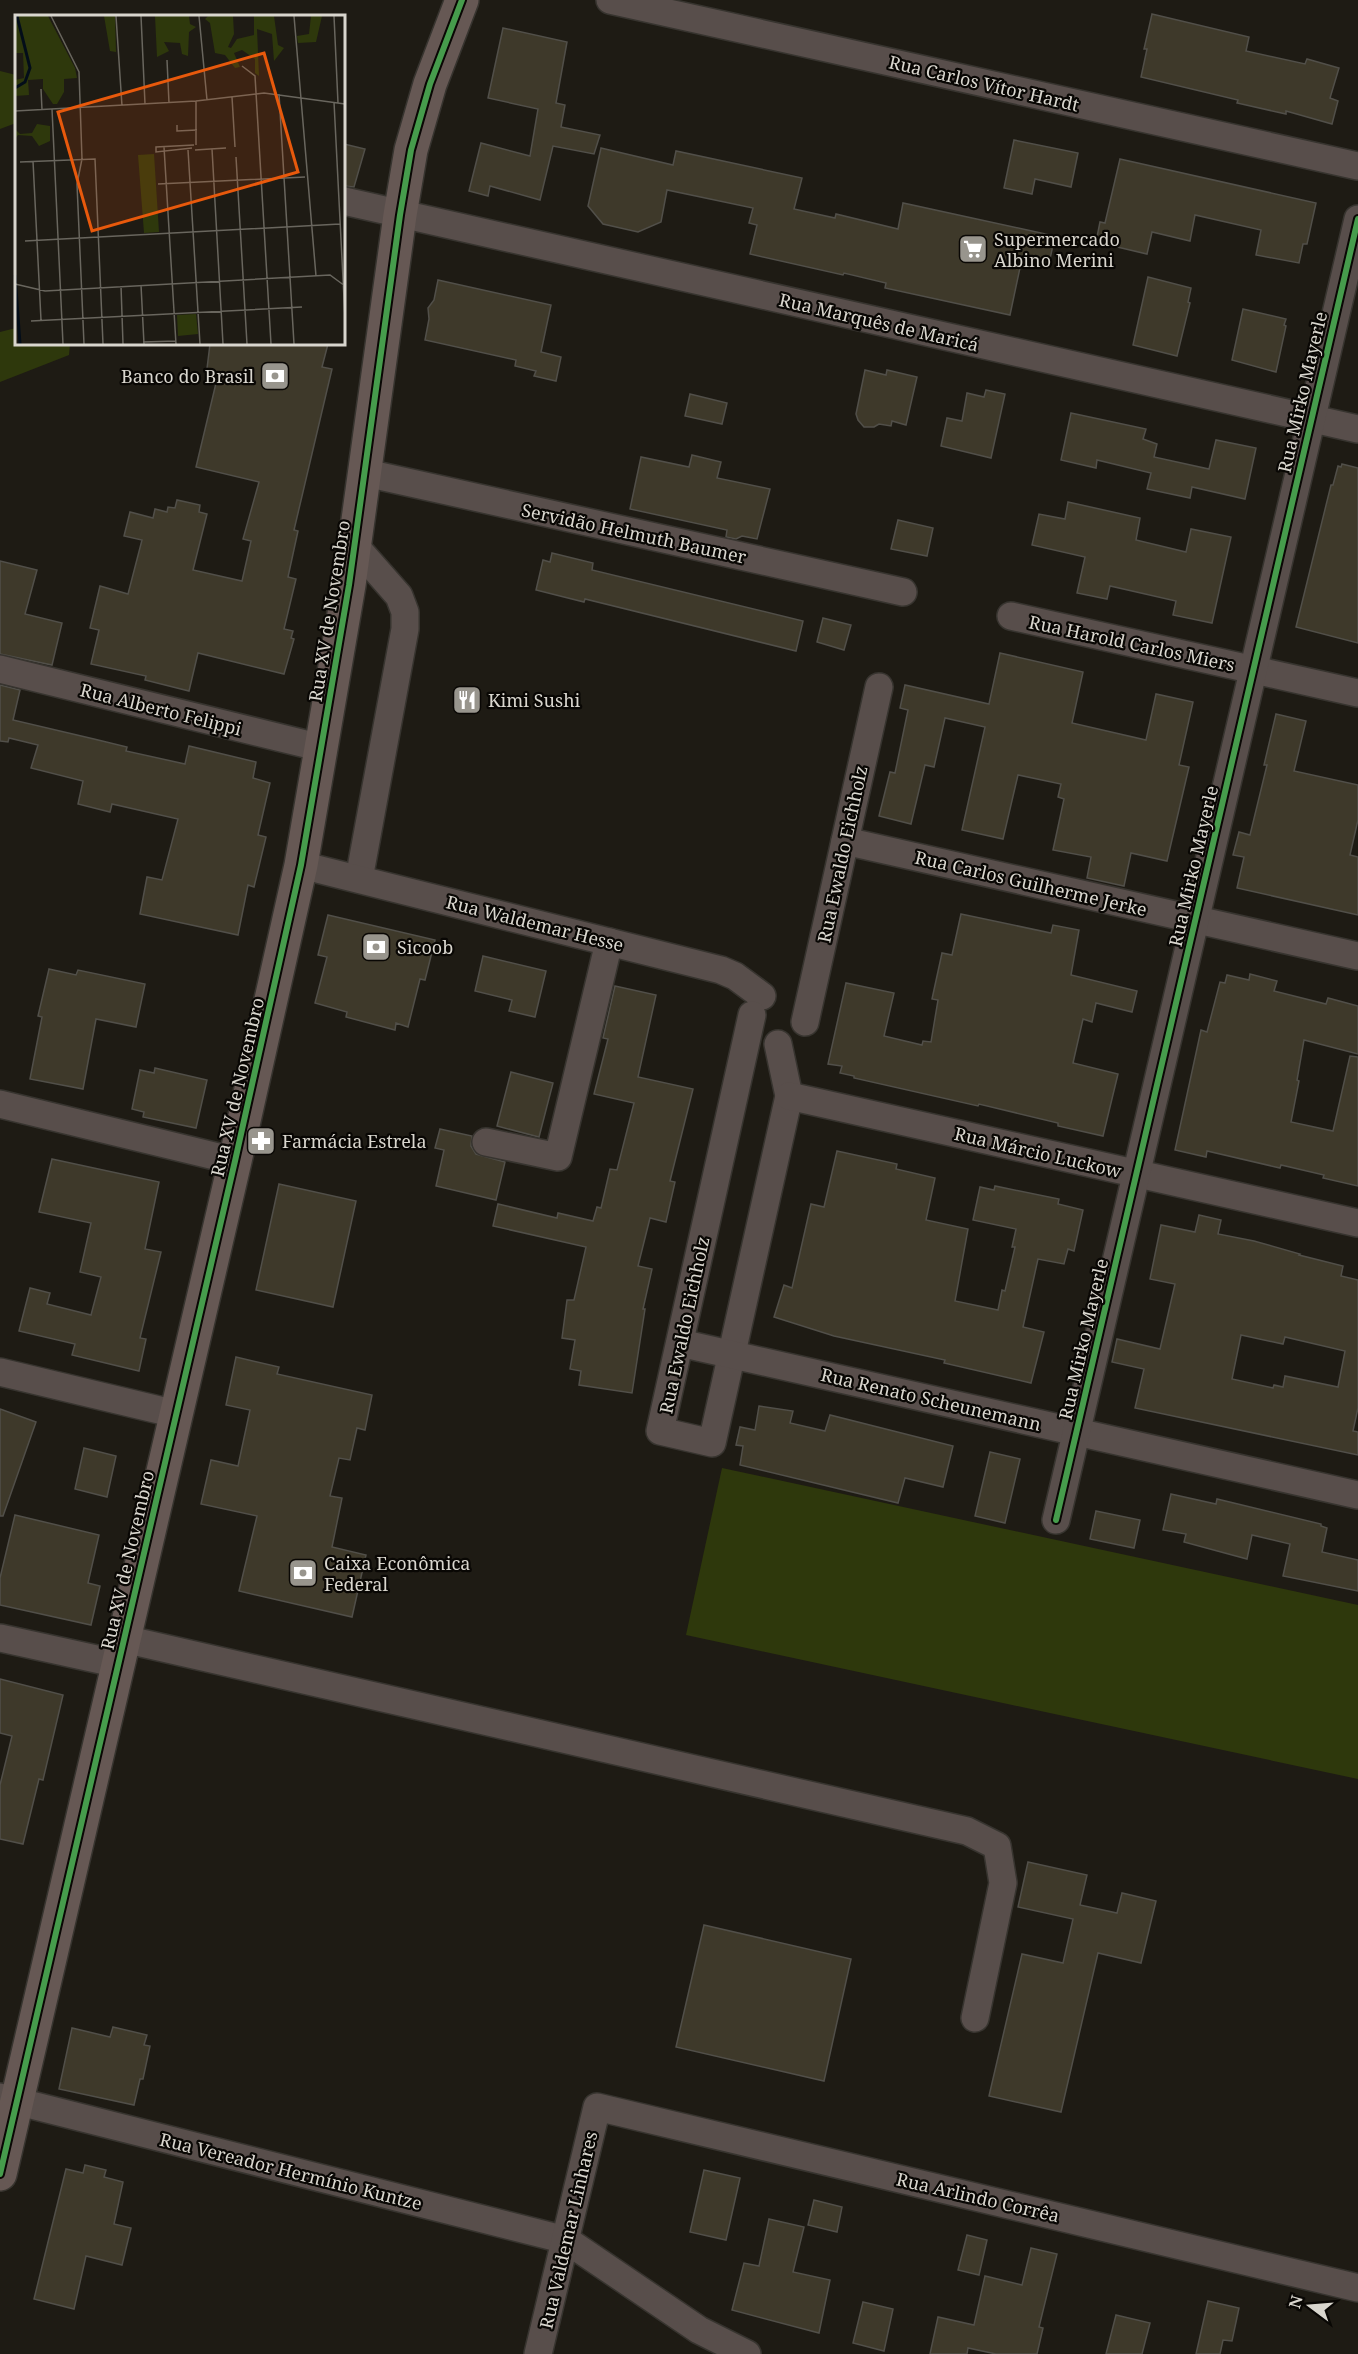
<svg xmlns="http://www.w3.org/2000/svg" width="1358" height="2354" font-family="'Noto Serif',serif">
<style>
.green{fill:#2e380c}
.building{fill:#3e392a;stroke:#514f49;stroke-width:1.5;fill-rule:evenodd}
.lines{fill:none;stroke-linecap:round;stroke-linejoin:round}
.minor-casing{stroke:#37342f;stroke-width:30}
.major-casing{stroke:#37342f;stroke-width:36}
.minor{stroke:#584e4b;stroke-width:27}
.major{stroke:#665854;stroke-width:33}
.cycleway-casing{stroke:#090704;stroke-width:10}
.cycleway{stroke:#469c4c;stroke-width:6}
.labels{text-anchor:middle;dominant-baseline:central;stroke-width:4.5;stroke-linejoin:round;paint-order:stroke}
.street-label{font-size:18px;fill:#d9d6ce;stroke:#090704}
.poi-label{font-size:18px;fill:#d9d6ce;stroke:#090704;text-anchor:start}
.inset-river{fill:none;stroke:#030d19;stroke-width:3}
.inset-road{fill:none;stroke:#69665e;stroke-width:1.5}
.view{fill:#e8590c;fill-opacity:0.15;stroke:#e8590c;stroke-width:3}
.inset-edge{fill:none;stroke:#d9d6ce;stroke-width:3}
</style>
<rect width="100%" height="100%" fill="#1e1b14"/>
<g class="green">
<polygon points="0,71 16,75 16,123 0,129"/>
<polygon points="16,328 16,344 70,344 69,355 0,382 0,332"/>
<polygon points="722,1468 1358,1605 1358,1779 686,1635"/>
</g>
<g class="building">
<polygon points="1152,14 1249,37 1246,51 1305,64 1307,59 1339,68 1330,98 1338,101 1332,124 1286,111 1286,114 1237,103 1238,100 1141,77 1147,49 1144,49"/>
<polygon points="503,28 567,42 556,103 565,105 561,127 600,135 594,154 553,146 540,200 490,186 488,196 469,191 481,143 530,156 538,109 488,98"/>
<polygon points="1014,140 1078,153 1071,187 1035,179 1032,194 1004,188"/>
<polygon points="344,144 365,149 354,187 344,186"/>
<polygon points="601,148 673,165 676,151 802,178 794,209 835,218 836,214 898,229 903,203 1055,236 1048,268 1021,263 1010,315 885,288 886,283 844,273 843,275 750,254 757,225 749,223 753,208 667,190 661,222 638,232 603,224 588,206"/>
<polygon points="1120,159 1316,203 1307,244 1303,244 1299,263 1256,255 1261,230 1195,215 1190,241 1152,232 1147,254 1096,242 1100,222 1105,223"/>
<polygon points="1148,277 1191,288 1188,302 1190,303 1177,356 1133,345"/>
<polygon points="438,280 551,305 541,352 561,357 556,381 534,376 536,371 515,366 516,360 425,340 429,319 428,308 434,300"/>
<polygon points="1243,309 1286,319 1284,325 1286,326 1276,372 1232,360"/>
<polygon points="210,344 328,344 322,367 332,369 294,530 298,531 288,577 296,579 284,629 293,631 291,638 294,639 284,674 198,653 189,691 145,680 146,676 91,664 99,630 90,628 100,586 128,594 142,540 124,536 130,512 153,518 155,509 167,512 168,507 175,508 177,500 200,505 199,512 207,514 193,570 242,581 251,541 243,539 259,482 196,467 217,379 206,377"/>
<polygon points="865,370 886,375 887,370 917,377 906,425 892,421 891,426 879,424 874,427 864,427 858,420 856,414"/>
<polygon points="986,390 1005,394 991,458 941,446 947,418 962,421 967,393 984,397"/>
<polygon points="690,394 727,403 722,424 685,416"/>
<polygon points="1071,413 1146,429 1143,439 1157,444 1154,457 1209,469 1216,440 1256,448 1245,499 1192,487 1190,498 1147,489 1151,473 1097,460 1096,468 1061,460"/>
<polygon points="692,455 721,462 717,478 770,489 757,539 742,536 736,539 726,537 727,530 630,509 641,457 689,467"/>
<polygon points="1342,464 1358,468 1358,643 1296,627 1331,485 1333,485 1338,466 1341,467"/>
<polygon points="1068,502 1140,518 1136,540 1186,552 1191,529 1231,537 1212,623 1173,615 1176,601 1110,586 1107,599 1077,593 1085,557 1032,545 1039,514 1065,519"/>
<polygon points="898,520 933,528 927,556 891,549"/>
<polygon points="552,553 593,563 592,570 803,621 796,651 585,599 584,602 536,590 543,560 550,562"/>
<polygon points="0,561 37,570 25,614 62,623 52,665 0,654"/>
<polygon points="823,618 851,625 844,650 817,642"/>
<polygon points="1000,653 1083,672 1072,723 1146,740 1156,694 1193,702 1179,765 1189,767 1167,861 1131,853 1124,886 1087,878 1091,857 1053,850 1064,799 1058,797 1061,784 1018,775 1003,839 962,830 985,727 945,718 934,767 925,765 911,824 879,816 890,772 895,773 908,710 900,708 905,685 989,704"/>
<polygon points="0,685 20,690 13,720 94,739 127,747 126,751 185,764 189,746 256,762 253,778 270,783 258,835 266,837 254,887 248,885 238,935 140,914 147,877 162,880 178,819 112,804 110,812 78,804 83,781 31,768 38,745 9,738 8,742 0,741"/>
<polygon points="1276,714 1306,721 1294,771 1358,785 1358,820 1350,855 1358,857 1358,915 1237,888 1244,857 1233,855 1239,832 1250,835 1267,765 1264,765"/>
<polygon points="961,914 1051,933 1053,925 1079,930 1071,975 1137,991 1132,1012 1096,1003 1092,1022 1083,1019 1073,1063 1118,1074 1103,1136 1058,1126 1058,1123 979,1104 978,1106 854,1078 854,1076 840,1073 842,1066 828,1064 846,983 894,993 884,1036 922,1045 923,1041 931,1042 938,1000 932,999 942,953 952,955"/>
<polygon points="328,915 435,940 425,980 420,979 408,1027 396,1023 395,1030 346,1017 347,1012 315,1003 327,957 318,955"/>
<polygon points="483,956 546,971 535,1017 509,1011 512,1000 475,991"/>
<polygon points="49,969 76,975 78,970 145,984 136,1027 96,1019 83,1089 30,1079 42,1017 38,1016"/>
<polygon points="1250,974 1277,981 1274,991 1326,1004 1328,998 1358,1006 1358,1054 1304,1040 1297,1080 1299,1081 1291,1122 1333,1131 1350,1056 1358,1057 1358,1186 1323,1178 1324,1175 1281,1165 1280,1168 1207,1151 1206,1157 1175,1150 1201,1030 1207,1032 1220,982 1225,983 1227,975 1249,980"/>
<polygon points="615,986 656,995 638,1077 693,1089 670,1181 675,1182 666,1222 650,1218 638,1266 652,1269 643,1309 645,1309 632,1393 579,1385 581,1371 570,1369 575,1340 562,1338 567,1300 574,1300 586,1247 493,1226 498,1204 557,1218 558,1213 593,1221 597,1207 601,1208 610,1169 617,1170 634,1103 594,1094 608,1039 603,1038"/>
<polygon points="155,1068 207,1080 196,1128 143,1117 144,1112 132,1109 140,1070 154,1073"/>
<polygon points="511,1072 553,1083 539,1137 497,1126"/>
<polygon points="440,1129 472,1136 471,1146 476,1154 505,1162 496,1200 436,1186 444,1150 435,1148"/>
<polygon points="837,1151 897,1164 896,1169 935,1178 926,1220 968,1229 955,1301 998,1310 1002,1290 1005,1291 1015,1247 1012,1247 1016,1229 973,1220 980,1187 994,1190 995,1186 1059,1199 1058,1204 1083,1210 1074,1251 1068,1249 1064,1264 1038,1259 1023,1327 1044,1332 1031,1383 944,1363 945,1360 834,1336 774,1317 784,1285 792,1288 811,1204 824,1207"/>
<polygon points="52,1159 159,1182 145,1249 161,1252 140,1338 146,1339 139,1371 72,1355 75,1344 19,1331 30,1288 50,1293 47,1304 91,1315 101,1277 80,1272 91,1223 39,1212"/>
<polygon points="279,1184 356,1201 333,1307 256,1290"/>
<path d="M1199,1215L1221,1220L1218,1234L1254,1241L1300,1254L1299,1255L1343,1266L1341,1276L1358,1280V1408L1353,1431L1358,1432V1455L1135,1408L1144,1369L1112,1362L1117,1339L1160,1349L1175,1284L1150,1279L1161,1225L1195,1232ZM1241,1335L1283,1344L1285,1337L1345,1351L1338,1387L1285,1376L1283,1387L1274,1385L1273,1388L1232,1379Z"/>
<polygon points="236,1357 279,1367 277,1374 372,1395 365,1430 357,1428 350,1460 339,1458 330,1496 342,1498 332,1547 366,1555 352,1617 239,1591 257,1516 201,1504 211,1460 238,1466 250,1410 226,1405"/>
<polygon points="759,1406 793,1411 790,1423 825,1431 830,1415 953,1446 943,1487 905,1478 898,1503 740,1465 743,1446 736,1445 740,1427 755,1430"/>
<polygon points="0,1409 36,1422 3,1516 0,1516"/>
<polygon points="84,1448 116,1456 107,1497 75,1489"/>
<polygon points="990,1452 1020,1459 1005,1523 975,1516"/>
<polygon points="1171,1494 1216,1504 1217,1499 1321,1524 1321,1526 1327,1528 1322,1552 1358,1560 1358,1591 1283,1576 1290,1544 1252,1535 1247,1559 1184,1542 1186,1534 1163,1530"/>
<polygon points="1096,1511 1140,1520 1134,1548 1090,1539"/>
<polygon points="15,1515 99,1535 88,1583 100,1586 91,1625 0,1605 0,1578"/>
<polygon points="0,1679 63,1695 43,1780 39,1779 23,1844 0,1839 0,1785 12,1736 0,1733"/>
<polygon points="1028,1862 1087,1875 1080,1905 1117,1913 1122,1893 1156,1901 1141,1963 1098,1953 1061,2112 989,2096 1022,1954 1063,1963 1073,1919 1018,1907"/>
<polygon points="704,1925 851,1959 824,2081 676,2047"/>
<polygon points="113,2027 147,2035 144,2045 150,2046 143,2079 140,2079 134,2105 59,2089 72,2028 110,2037"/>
<polygon points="85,2165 106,2170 104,2177 123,2182 114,2224 131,2228 122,2265 86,2256 74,2309 34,2299 66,2169 83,2173"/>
<polygon points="704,2170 740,2178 726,2240 690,2232"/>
<polygon points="814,2200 842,2207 837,2232 808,2225"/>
<polygon points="769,2219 804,2227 793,2272 830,2280 819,2333 732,2310 744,2263 759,2266"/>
<polygon points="967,2235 987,2240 979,2275 958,2270"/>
<polygon points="1031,2248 1057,2254 1039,2327 1043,2328 1037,2354 996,2354 968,2348 967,2354 930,2354 938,2317 974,2325 985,2276 1022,2285"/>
<polygon points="1208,2301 1239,2308 1232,2341 1223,2340 1220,2354 1196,2354"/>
<polygon points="863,2302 893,2309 884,2351 853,2343"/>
<polygon points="1116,2315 1150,2323 1142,2354 1106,2354"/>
</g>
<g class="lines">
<g class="minor-casing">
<g id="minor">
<polyline points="610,0 1358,166"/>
<polyline points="344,201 1358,429"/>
<polyline points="366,473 903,592"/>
<polyline points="355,546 399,596 405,612 405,629 359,879"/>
<polyline points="1011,616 1358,693"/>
<polyline points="0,669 322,748"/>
<polyline points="845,841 1358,956"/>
<polyline points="301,865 721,970 735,976 762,996"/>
<polyline points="752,1015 660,1431 712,1443 789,1096 778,1044"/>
<polyline points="805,1022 879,687"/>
<polyline points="789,1096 1358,1223"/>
<polyline points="0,1104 235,1161"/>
<polyline points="486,1142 558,1157 609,942"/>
<polyline points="680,1343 1358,1495"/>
<polyline points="0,1372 176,1414"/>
<polyline points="1056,1520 1358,219"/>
<polyline points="0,1638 119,1664"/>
<polyline points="124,1639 967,1831 997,1846 1003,1883 975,2018"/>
<polyline points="0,2097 566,2240 699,2330 747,2354"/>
<polyline points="538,2354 597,2107 1358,2288"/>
</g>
</g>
<g class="major-casing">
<polyline id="major" points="0,2174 235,1161 301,865 349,585 400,215 411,150 430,84 462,0"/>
</g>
<use href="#minor" class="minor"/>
<use href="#major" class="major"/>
<g class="cycleway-casing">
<g id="cycleway">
<polyline points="1056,1520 1358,219"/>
<polyline points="0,2174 235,1161 301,865 349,585 400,215 411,150 430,84 462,0"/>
</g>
</g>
<use href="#cycleway" class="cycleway"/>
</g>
<defs>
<g id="supermarket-square" transform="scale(1.5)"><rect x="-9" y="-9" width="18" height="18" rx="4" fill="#98958d" stroke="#090704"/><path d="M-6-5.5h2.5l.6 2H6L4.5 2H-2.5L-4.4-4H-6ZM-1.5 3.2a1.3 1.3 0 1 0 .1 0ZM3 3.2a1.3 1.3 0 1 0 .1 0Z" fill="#fff"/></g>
<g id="bank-square" transform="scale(1.5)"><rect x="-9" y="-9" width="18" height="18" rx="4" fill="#98958d" stroke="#090704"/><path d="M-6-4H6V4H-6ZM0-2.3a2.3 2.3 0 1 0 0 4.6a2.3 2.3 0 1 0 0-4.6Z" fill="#fff"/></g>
<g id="restaurant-square" transform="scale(1.5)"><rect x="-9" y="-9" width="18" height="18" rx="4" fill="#98958d" stroke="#090704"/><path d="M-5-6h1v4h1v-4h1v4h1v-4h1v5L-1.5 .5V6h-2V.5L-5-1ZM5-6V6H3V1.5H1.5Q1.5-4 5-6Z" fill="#fff"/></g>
<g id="pharmacy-square" transform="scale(1.5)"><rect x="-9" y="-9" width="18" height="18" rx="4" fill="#98958d" stroke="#090704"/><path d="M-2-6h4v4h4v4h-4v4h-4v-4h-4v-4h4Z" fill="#fff"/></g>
</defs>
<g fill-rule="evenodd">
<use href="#supermarket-square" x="973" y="249"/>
<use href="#bank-square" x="275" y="376"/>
<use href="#restaurant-square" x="467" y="700"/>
<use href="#bank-square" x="376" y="947"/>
<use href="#pharmacy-square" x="261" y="1141"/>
<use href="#bank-square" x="303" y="1573"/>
</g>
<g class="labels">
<g class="street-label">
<text transform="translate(984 83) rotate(13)">Rua Carlos Vítor Hardt</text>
<text transform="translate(879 322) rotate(13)">Rua Marquês de Maricá</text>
<text transform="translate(1302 392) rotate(-77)">Rua Mirko Mayerle</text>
<text transform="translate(634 533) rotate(12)">Servidão Helmuth Baumer</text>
<text transform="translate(329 611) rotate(-81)">Rua XV de Novembro</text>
<text transform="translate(1132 643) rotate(12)">Rua Harold Carlos Miers</text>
<text transform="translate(161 709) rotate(14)">Rua Alberto Felippi</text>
<text transform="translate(842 854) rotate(-78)">Rua Ewaldo Eichholz</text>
<text transform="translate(1193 866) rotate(-77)">Rua Mirko Mayerle</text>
<text transform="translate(1031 883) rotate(13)">Rua Carlos Guilherme Jerke</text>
<text transform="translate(535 923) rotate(14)">Rua Waldemar Hesse</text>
<text transform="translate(237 1087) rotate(-77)">Rua XV de Novembro</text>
<text transform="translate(1038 1152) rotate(13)">Rua Márcio Luckow</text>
<text transform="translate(684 1325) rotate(-78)">Rua Ewaldo Eichholz</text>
<text transform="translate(1083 1339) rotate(-77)">Rua Mirko Mayerle</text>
<text transform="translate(931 1399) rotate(13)">Rua Renato Scheunemann</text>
<text transform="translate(127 1560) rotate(-77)">Rua XV de Novembro</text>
<text transform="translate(291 2171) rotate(14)">Rua Vereador Hermínio Kuntze</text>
<text transform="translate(978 2197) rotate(13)">Rua Arlindo Corrêa</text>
<text transform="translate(568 2230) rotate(-77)">Rua Valdemar Linhares</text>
</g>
<g class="poi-label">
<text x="994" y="239">Supermercado<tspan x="994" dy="21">Albino Merini</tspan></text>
<text x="254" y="376" text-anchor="end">Banco do Brasil</text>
<text x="488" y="700">Kimi Sushi</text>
<text x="397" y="947">Sicoob</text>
<text x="282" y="1141">Farmácia Estrela</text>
<text x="324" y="1563">Caixa Econômica<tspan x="324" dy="21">Federal</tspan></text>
</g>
</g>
<g transform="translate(15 15)">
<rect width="330" height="330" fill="#1e1b14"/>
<path d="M0,1H33L60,53L62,63L49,64V77L42,89H38L28,74V64L13,65L14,80L0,81V65L9,63L8,38H0ZM89,1H100L101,37L95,36ZM140,1H174L175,9L181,12L174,17L173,41L167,39L165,28L149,27L154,36L142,42ZM193,1H218L219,19L213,32L216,33L222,24L239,20V1H259L263,30L269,33L259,46L257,19L242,14L244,61L240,58V44L227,35L219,38L225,52L220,53L210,40L200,38L195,8L190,4ZM296,1H307L301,27L283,28L282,21L294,19ZM22,109L35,111V126L24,131L17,121L3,120L0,124V114L5,119L17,118ZM139,139L144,217L129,218L123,140ZM181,299L183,319L163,321L162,300Z" fill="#2e380c"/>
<path class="inset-river" d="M0,73L10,67L15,53L2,1M0,260L5,329"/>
<path class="inset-road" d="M36,1L64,57L67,144L62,169L69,329M101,1L107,91M126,1L130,89M184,1L192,85M279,1L301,261M319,1L323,88M152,45L154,88M227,51L240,61L256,329M26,74L27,95M264,79L279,329M217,82L220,132M181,86V130M319,87L330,303M37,94L48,329M0,96L181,86L249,78L330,89M162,110V116L182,115M149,132L161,329M177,133L141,137V132L179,130M197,134L208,329M173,135L185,329M180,135L211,133M221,142L232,329M18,146L26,305M5,147L80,144L88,329M143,169L290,162M10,226L325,209M0,269L30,276L315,260L330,271M126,270L129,329M106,271L108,329M16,306L287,292M128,327L161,326"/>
<path class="view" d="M249,38L283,157L77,216L43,97Z"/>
<rect width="330" height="330" class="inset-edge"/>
</g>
<g transform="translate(1310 2306) rotate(286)" stroke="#090704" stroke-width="4.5" paint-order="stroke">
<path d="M0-4.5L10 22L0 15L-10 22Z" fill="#d9d6ce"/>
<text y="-9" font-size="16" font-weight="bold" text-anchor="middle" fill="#d9d6ce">N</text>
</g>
</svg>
